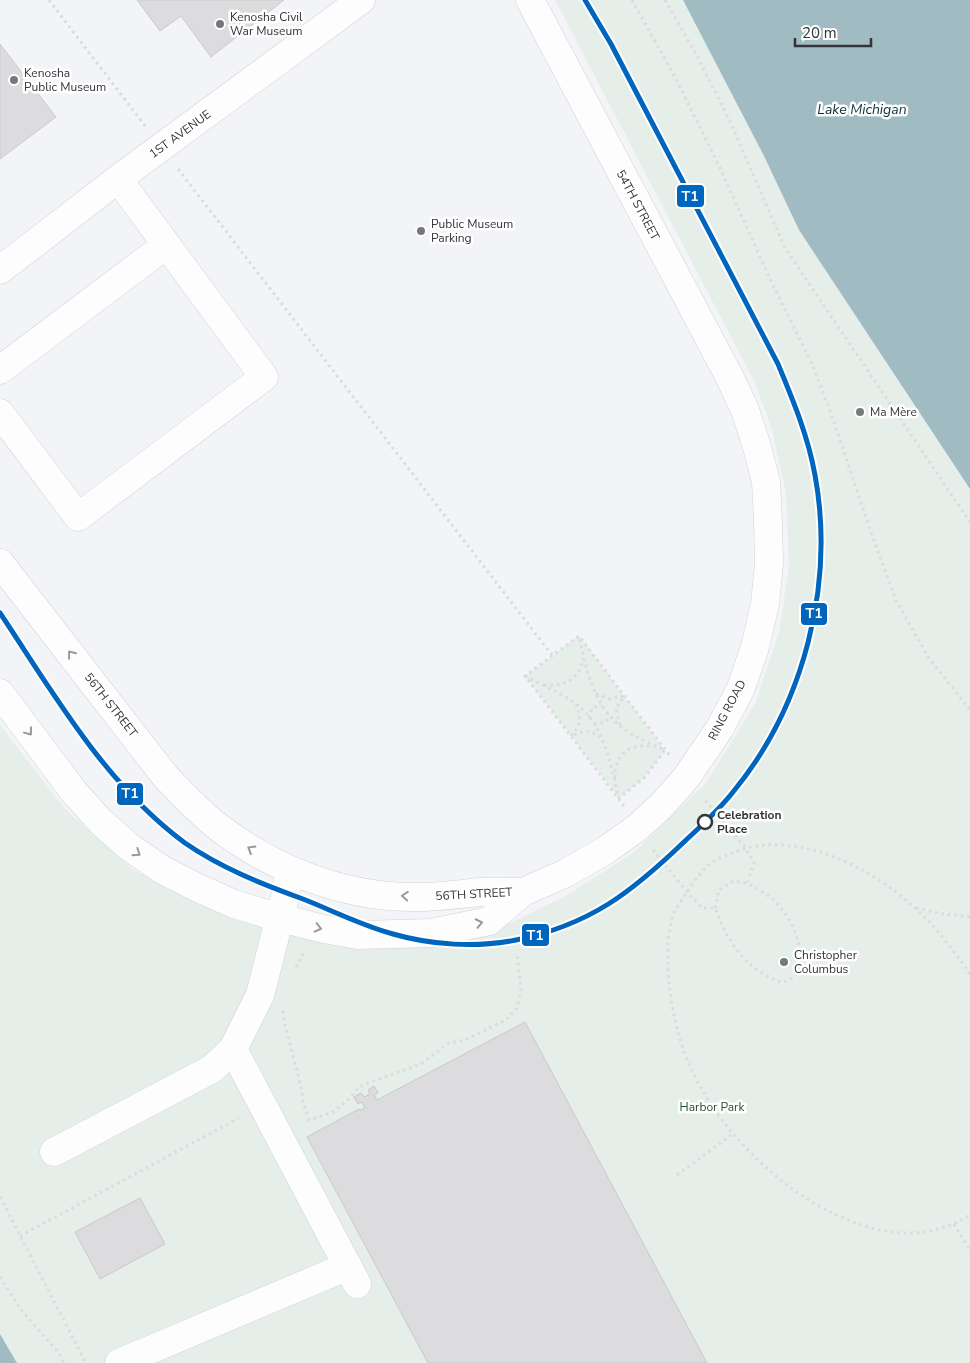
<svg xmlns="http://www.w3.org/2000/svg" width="970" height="1363" font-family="'Nunito Sans',sans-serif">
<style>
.green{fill:#e5eee9}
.water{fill:#a0bbc2}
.building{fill:#dcdbdd;stroke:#cac9cb}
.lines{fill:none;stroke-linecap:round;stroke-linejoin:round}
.minor-casing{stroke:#d1d2d5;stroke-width:29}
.path{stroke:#dadbdd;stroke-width:3;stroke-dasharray:2.5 4;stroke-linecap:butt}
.minor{stroke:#fdfdfe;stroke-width:28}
.tram-1-casing{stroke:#fff;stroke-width:9}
.tram-1{stroke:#0065bd;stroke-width:5}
.oneway{stroke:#98999b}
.poi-dot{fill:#77787b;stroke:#fff;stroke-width:2}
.stop-dot{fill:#fff;stroke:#343538;stroke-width:2.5}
.labels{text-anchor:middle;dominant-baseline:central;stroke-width:5;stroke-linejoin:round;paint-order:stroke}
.poi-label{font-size:12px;fill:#343538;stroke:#fff;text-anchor:start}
.street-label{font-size:12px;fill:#343538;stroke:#fff}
.stop-label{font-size:12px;font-weight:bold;fill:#343538;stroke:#fff;text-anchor:start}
.park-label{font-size:12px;fill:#225032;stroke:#fff}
.water-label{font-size:14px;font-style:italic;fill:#0a3138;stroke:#fff}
.line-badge{stroke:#fff;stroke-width:2}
.badge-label{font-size:14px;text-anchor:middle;font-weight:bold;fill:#fff}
</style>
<rect width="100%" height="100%" fill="#f3f4f8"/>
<g class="green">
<polygon points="555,0 683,0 764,156 799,230 970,489 970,1363 17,1363 0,1334 0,725 65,809 132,869 205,907 328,941 504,926 564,897 633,853 706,783 755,704 779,633 789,567 786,493 771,426 754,381"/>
<polygon points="579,636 665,750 644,778 619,798 525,676"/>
</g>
<g class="water">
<polygon points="683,0 970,0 970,489 799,230 764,156"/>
<polygon points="0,1334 17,1363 0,1363"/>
</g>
<g class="building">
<polygon points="137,0 284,0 211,57 181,16 160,31"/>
<polygon points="0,44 56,117 0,159"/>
<polygon points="525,1022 707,1363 428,1363 307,1137 359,1109 360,1110 365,1108 362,1102 358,1104 354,1097 361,1093 364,1097 370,1094 368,1090 374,1086 378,1093 374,1095 377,1100"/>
<polygon points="140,1198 165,1244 100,1279 75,1232"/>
</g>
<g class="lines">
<g class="minor-casing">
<g id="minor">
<polyline points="0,270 118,179 361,0"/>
<polyline points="0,370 166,245"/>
<polyline points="0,413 78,517 264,377 118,179"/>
<path d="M0,563L165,776C181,793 198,811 217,826C271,868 340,896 409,897C434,898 457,894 481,892C495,891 509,892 523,892"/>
<polyline points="0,693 74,792 100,821 128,846 161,869 196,887 234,904 280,918 324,929 358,935 431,933 489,921 523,892 566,873 606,850 638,827 661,806 686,778 720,728 741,688 755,647 765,604 769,564 768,521 766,482 757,447 745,410 729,376 530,0"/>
<polyline points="233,1049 357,1284"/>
<polyline points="54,1152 212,1069 233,1049 260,995 286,893 289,870"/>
<polyline points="119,1363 348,1266"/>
</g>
</g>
<g class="path">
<polyline points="49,0 146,127"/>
<polyline points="632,0 675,77 720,168 771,281 812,364 833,419 873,538 896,600 928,657 970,710"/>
<polyline points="665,0 696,54 729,119 785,248 970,522"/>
<polyline points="178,169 552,655"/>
<path d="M525,676C541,684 559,692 573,702C605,723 610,764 619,798L644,778L665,750C653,745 641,740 630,733C595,712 587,673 579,636"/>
<path d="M544,685C565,687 580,679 583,658"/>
<polyline points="596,694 610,699 623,696"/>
<polyline points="589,718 592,708 598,706 602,706"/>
<polyline points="594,724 604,723 607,720 608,714"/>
<polyline points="620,725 616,709 624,696"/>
<path d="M574,735C584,730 591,730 600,737"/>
<path d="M571,736C581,725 582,718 576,705"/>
<path d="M615,778C615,752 630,744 653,746"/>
<polyline points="624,806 525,676 579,636 670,756"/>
<path d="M653,850L687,892L702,908H715C726,936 739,961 766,975C773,979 779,984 788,981C792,979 796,974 800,971C803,944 792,915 770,897C763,892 754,887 747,883L754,863L745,847L703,798"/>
<polyline points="715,908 719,890 733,881 747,883"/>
<polyline points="916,908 943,914 970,917"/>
<polyline points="296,967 305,951"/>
<path d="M970,974C954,951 937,928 916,909C873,868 795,828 735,852C727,855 718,858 711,863C701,871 693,883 686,894C682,900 677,906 674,913C666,934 667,961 669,983C671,1000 674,1019 679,1035C696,1103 759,1172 819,1206C868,1233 920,1246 970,1215"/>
<polyline points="283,1011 284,1021 301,1086 303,1102 309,1120 333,1112 349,1099 360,1086 421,1064 449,1043 465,1040 506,1020 517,1008 521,989 517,953"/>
<polyline points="677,1175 733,1134"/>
<polyline points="0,1197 86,1363"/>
<polyline points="954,1224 970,1251"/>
<polyline points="20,1236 239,1118"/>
<polyline points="0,1277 21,1310 59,1353 64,1363"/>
</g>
<use href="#minor" class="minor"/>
<g class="tram-1-casing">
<path id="tram-1" d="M0,613C54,694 105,784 185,843C221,868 262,884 303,899C331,910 363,926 393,934C431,945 476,948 516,940C590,925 632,892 685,841C702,825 719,810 733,792C804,706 835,584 815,475C808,436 793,400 778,364L611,44L585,0"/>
</g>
<use href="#tram-1" class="tram-1"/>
</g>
<defs><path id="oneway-chevron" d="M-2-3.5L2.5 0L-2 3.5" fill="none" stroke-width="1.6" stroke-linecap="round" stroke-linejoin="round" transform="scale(1.25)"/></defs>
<g class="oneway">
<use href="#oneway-chevron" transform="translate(71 654) rotate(-128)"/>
<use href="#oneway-chevron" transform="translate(29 732) rotate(53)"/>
<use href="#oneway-chevron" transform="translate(251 849) rotate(-149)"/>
<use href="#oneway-chevron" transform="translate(137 853) rotate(34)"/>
<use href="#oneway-chevron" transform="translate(405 896) rotate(-176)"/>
<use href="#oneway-chevron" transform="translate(479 923) rotate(-12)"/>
<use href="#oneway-chevron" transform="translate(318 928) rotate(14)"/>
</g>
<g class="poi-dot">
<circle cx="220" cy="24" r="5"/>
<circle cx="14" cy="80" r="5"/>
<circle cx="421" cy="231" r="5"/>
<circle cx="860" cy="412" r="5"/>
<circle cx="784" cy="962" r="5"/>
</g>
<circle class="stop-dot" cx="705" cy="822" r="7"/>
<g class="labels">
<g class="poi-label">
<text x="230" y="17">Kenosha Civil<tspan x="230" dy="14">War Museum</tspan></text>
<text x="24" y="73">Kenosha<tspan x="24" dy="14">Public Museum</tspan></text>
<text x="431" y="224">Public Museum<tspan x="431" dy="14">Parking</tspan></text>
<text x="870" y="412">Ma Mère</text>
<text x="794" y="955">Christopher<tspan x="794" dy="14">Columbus</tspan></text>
</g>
<g class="street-label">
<text transform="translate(180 134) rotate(-36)">1ST AVENUE</text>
<text transform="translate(638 205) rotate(62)">54TH STREET</text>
<text transform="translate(111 705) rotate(52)">56TH STREET</text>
<text transform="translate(727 710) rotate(-62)">RING ROAD</text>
<text transform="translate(474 894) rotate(-3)">56TH STREET</text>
</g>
<g class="stop-label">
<text x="717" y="815">Celebration<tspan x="717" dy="14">Place</tspan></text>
</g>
<g class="park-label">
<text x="712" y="1107">Harbor Park</text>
</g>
<g class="water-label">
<text x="862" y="109">Lake Michigan</text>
</g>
</g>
<g class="line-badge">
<rect x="676" y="184" width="29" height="24" rx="5" fill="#0065bd"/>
<rect x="800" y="602" width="28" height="24" rx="5" fill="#0065bd"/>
<rect x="116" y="782" width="28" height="24" rx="5" fill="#0065bd"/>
<rect x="521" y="923" width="29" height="24" rx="5" fill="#0065bd"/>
</g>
<g class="badge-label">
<text x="690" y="201">T1</text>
<text x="814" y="618">T1</text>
<text x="130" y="798">T1</text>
<text x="535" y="940">T1</text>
</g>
<path d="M795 38v8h76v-8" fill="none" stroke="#343538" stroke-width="2.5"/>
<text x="802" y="38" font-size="15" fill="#343538" stroke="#ffffff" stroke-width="4" paint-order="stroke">20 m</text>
</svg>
